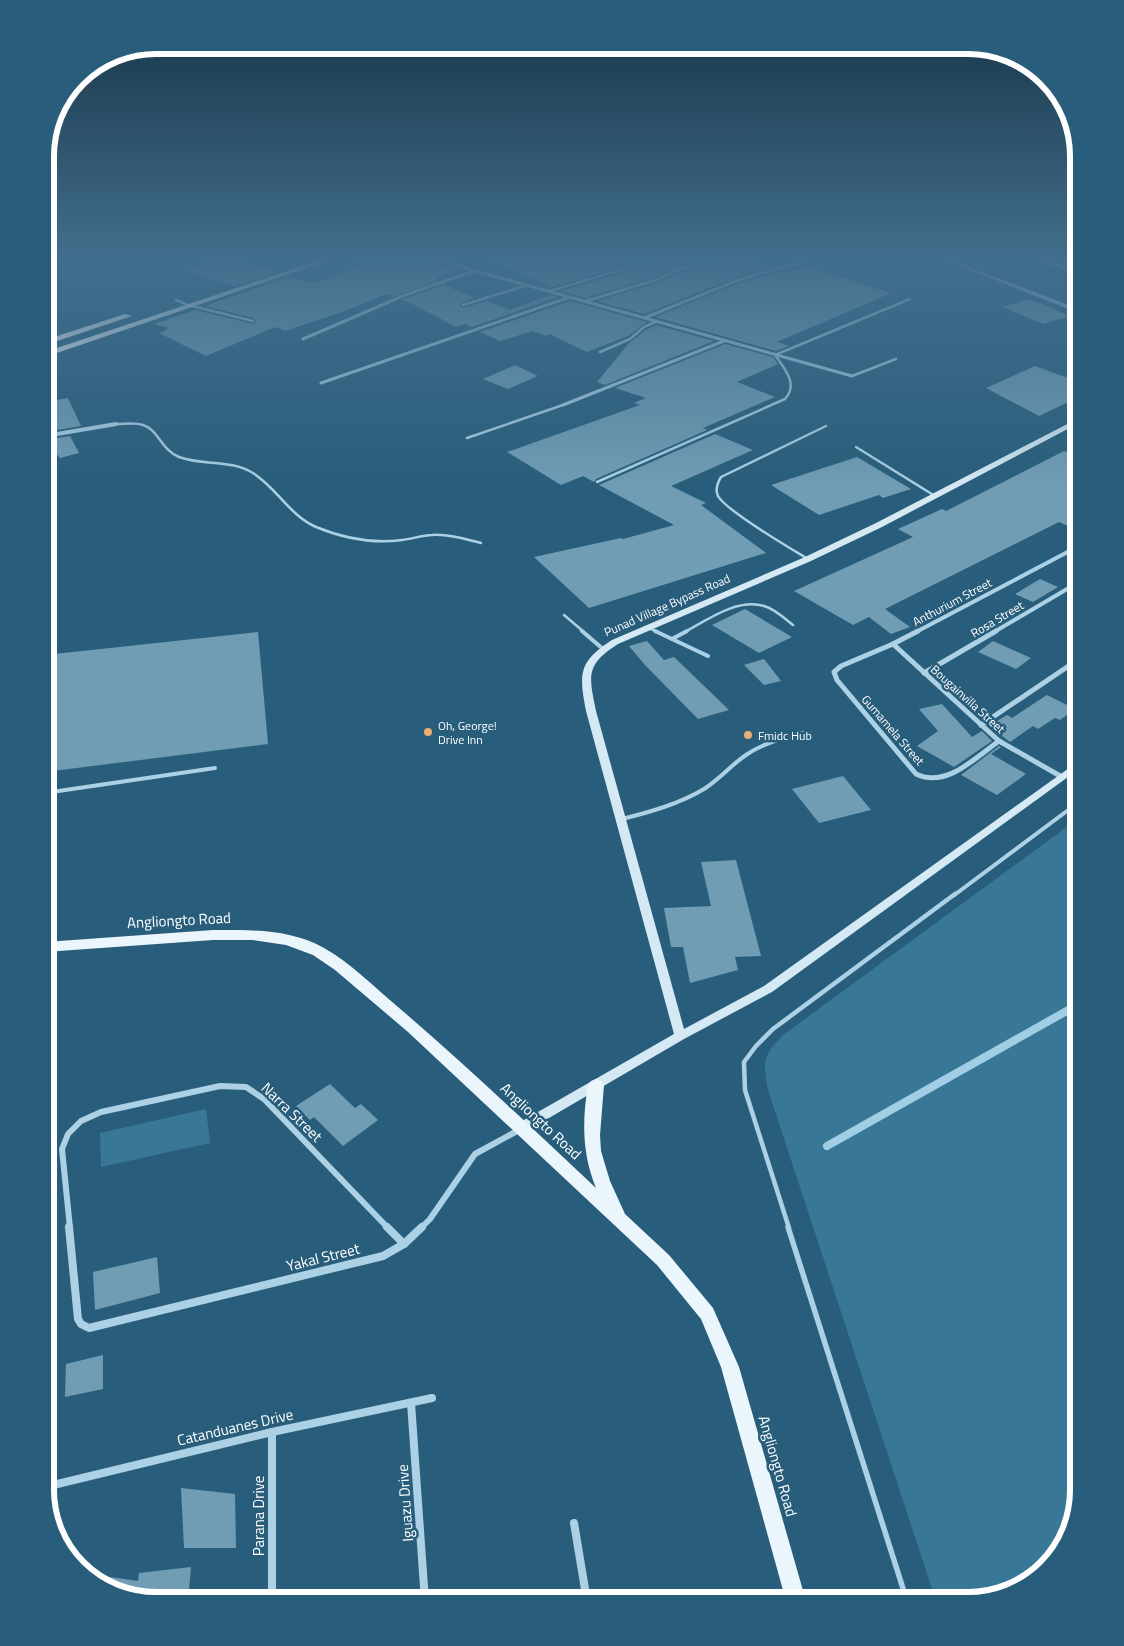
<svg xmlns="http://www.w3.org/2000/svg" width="1124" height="1646" font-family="'Titillium Web',sans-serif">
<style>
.green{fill:#387796}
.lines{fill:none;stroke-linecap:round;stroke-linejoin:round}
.stream{stroke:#a0cee4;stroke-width:8}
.building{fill:#709db4}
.service-far3{stroke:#acd1e4;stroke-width:2.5}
.service-far2{stroke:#acd1e4;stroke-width:4}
.service-far1{stroke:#acd1e4;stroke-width:4.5}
.service{stroke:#acd1e4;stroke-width:5.5}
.minor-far4{stroke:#acd1e4;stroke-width:3}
.minor-far3{stroke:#acd1e4;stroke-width:4}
.minor-far2{stroke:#acd1e4;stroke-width:5}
.minor-far1{stroke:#acd1e4;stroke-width:6}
.minor{stroke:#acd1e4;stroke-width:8}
.tertiary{fill:#acd1e4;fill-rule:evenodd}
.secondary{fill:#d4e9f4;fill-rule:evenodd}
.primary{fill:#ebf5fc;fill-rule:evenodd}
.trunk{fill:#f5fafe;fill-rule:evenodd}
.poi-dot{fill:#ebae72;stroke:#285e7b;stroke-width:2}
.labels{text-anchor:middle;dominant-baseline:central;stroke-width:5;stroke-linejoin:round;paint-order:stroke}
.street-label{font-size:12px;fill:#fff;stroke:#285e7b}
.poi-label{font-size:12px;fill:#fff;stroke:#285e7b;text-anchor:start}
.near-street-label{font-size:15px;fill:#fff;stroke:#285e7b}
.rim{fill:none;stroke:#fff;stroke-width:6}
</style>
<rect width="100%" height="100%" fill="#285e7b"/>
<g class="green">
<path d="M1079,818V1491L1064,1546L1024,1586L969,1601H936L768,1090C763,1061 762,1057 783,1035Z"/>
<polygon points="206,1109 210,1143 101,1167 100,1133"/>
</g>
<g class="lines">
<polyline class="stream" points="827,1146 1079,1004"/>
</g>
<g class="building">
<polygon points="221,257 233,257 277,273 235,286 184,270"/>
<polygon points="347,257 400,257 417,263 424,260 456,270 434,278 438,280 393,297 388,294 379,297 342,312 285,331 275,327 206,356 159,333 169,328 154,324 195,310 254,324 256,321 254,318 205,306 287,277 314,283 362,265 347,260"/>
<polygon points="481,257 654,257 553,287"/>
<polygon points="667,257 708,257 676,267 655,277 585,298 561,291 665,260"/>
<polygon points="722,257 741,257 770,267 740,276 644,314 597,301 657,283 678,273 720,260"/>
<polygon points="806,266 891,293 777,342 789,346 776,351 655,317 742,282 781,271 787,273"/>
<polygon points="444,285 475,298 461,303 460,306 463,308 487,301 510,310 549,295 558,297 472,327 465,324 456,327 409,302 401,300"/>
<polygon points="1030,299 1070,316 1043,324 1003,307"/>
<polygon points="570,301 647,322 628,336 587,352 549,334 546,336 533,331 500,341 480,332"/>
<polygon points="656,325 714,341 605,385 597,382 629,343 646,330"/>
<polygon points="725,344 773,357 778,364 737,382 775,397 703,428 707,430 596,479 594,482 583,476 561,485 507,452 640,405 634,403 646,398 615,388"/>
<polygon points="515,365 538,376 508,389 483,379"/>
<polygon points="1035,366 1079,382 1079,397 1039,416 986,388"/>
<polygon points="68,398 81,426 45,432 45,402"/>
<polygon points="715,434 753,450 671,486 706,503 701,505 766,553 589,608 534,557 621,538 623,539 674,525 599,485"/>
<polygon points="70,436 79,453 60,458 45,440"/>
<polygon points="1064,451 1079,457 1079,531 1059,522 885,609 910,627 891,634 869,617 853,625 794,591 913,537 898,529 942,509 946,511"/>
<polygon points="857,457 911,489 883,498 879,495 819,515 771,485"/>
<polygon points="1040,579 1058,587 1033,602 1015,594"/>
<polygon points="745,609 792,637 759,653 712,625"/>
<polygon points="258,632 268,744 45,772 45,655"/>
<polygon points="647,641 664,660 674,657 729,710 698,719 645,665 629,646"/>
<polygon points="993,641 1031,658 1016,669 978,652"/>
<polygon points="764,659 781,681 764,685 744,665"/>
<polygon points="1047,695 1075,709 1060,720 1055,718 1038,729 1033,726 1010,742 989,726 1007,715 1012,718"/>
<polygon points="942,704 972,737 982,731 992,741 954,767 917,746 938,731 919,709"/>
<polygon points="999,746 1001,747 991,754 1026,774 997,795 961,775"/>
<polygon points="843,776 871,810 819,823 792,789"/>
<polygon points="736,860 761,956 735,957 738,970 690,983 683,947 671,947 664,908 711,906 701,862"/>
<polygon points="330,1084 355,1108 361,1104 378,1120 343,1146 314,1117 310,1120 296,1106"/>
<polygon points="157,1257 160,1293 95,1310 93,1272"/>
<polygon points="103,1355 103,1389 65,1397 66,1364"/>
<polygon points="181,1488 235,1494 236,1548 184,1548"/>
<polygon points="191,1567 188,1601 148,1601 100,1586 95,1582 97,1575 138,1581 139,1573"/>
</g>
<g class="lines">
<g class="service-far3">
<polyline points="550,291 664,257"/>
<polyline points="176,300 188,305 253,321"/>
<polyline points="463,305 528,285"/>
<polyline points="600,352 630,339 644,327 655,322"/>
<polyline points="852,376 896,359"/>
<path d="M116,424C125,424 134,422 143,425C158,429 161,450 179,457C203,466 230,459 253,473C277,488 290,516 316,527C343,538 373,544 402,540C412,539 422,535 432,535C449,534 465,539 481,543"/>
<polyline points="467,438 563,405"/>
<polyline points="856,447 935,496"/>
<path d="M597,482L785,399C799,384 784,368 775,355L910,299"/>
<path d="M808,559C790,548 726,511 718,496C715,490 718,482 721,477L826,426"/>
<polyline points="564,615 584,632"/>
<polyline points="649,628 658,632"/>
<path d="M685,632C707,620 737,598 764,606C775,609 784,618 793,625"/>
</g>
<g class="service-far2">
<polyline points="582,631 603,649"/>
<polyline points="655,631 708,656"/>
<polyline points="672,639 687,631"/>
<polyline points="45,793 215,768"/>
<path d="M622,819C650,812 679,804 704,789C720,779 731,765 746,755C763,743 784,738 803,733"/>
<polyline points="953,896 1079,802"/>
</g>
<polyline class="service-far1" points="789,1228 745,1090 744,1062 756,1046 773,1029 955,894"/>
<polyline class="service" points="788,1227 907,1601"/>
<g class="minor-far4">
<polyline points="426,257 852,376"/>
<polyline points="1033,257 1079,273"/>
<polyline points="586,301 656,280 677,270 719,257"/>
<polyline points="644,318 741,279 801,262"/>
<polyline points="303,339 405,295 477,270"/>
<polyline points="321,383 570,297"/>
<polyline points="563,405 724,341"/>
</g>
<g class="minor-far3">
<polyline points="45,436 116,424"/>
<polyline points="916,632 1079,546"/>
<polyline points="994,632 1079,582"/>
</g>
<g class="minor-far2">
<path d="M918,631L893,644L841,666L834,672L837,680L916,774C946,789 976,757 999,741"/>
<polyline points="893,644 999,741 1062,777"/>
<polyline points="924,673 996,631"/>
<polyline points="981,725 1079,659"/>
</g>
<g class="minor-far1">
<polyline points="70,1228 62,1149 68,1134 81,1121 101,1112 220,1086 246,1087 264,1099 388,1228"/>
<polyline points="421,1228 430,1219 475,1154 519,1130"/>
</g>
<g class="minor">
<polyline points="69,1227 78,1319 81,1324 89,1328 383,1256 404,1244"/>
<polyline points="387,1227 404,1244"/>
<polyline points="404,1244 422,1227"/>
<polyline points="411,1403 425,1601"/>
<polyline points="272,1432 272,1601"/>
<polyline points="45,1487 272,1432 432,1398"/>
<polyline points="574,1523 587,1601"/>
</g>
<polygon class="tertiary" points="937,257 943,257 1079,309 1079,313"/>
<path class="secondary" d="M1079,418V423L882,527L811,561L618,644C585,665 589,676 596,711L684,1029L764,986L1079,761V769L772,992L684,1039L525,1132L521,1133L517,1132L515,1128L517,1124L674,1034L586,711C579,674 578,662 612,640L805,557L876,523Z"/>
<path class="primary" d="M213,930C250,930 291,929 324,948C351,963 374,987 398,1007C466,1065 531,1127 596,1188C582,1154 582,1121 588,1085L591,1081L596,1079L601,1081L604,1085L600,1135L601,1151L610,1181L625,1214L669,1255L713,1308L739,1367L806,1601H786L721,1367L701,1319L657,1265L408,1032L335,970L313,955L286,945L253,940H213L45,952V942Z"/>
<g class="trunk">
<polygon points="329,257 339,257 45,357 45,352"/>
<polygon points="125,314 132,316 45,345 45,340"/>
</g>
</g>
<linearGradient id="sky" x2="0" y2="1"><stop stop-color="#163444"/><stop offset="0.53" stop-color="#426e8d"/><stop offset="1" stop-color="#426e8d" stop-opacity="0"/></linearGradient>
<rect width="1124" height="487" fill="url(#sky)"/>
<g class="poi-dot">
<circle cx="428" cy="732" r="5"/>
<circle cx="748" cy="735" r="5"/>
</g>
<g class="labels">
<g class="street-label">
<text transform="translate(952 602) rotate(-28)">Anthurium Street</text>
<text transform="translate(667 605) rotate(-24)">Punad Village Bypass Road</text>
<text transform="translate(997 619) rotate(-31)">Rosa Street</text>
<text transform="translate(968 699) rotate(42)">Bougainvilla Street</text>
<text transform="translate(893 730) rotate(49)">Gumamela Street</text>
</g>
<g class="poi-label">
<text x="438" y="725">Oh, George!<tspan x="438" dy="14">Drive Inn</tspan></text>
<text x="758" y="735">Fmidc Hub</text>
</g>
<g class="near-street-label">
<text transform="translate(179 920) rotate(-3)">Angliongto Road</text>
<text transform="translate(292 1112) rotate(44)">Narra Street</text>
<text transform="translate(541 1121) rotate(43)">Angliongto Road</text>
<text transform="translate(323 1257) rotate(-14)">Yakal Street</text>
<text transform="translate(235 1427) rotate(-13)">Catanduanes Drive</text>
<text transform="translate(778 1466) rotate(74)">Angliongto Road</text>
<text transform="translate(405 1503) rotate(-94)">Iguazu Drive</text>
<text transform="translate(258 1516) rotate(-90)">Parana Drive</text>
</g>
</g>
<path d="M0 0H1124V1646H0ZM156 54H968A102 102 0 0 1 1070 156V1490A102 102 0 0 1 968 1592H156A102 102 0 0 1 54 1490V156A102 102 0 0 1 156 54Z" fill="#285e7b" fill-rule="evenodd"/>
<path class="rim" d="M156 54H968A102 102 0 0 1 1070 156V1490A102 102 0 0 1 968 1592H156A102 102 0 0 1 54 1490V156A102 102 0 0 1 156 54Z"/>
</svg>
